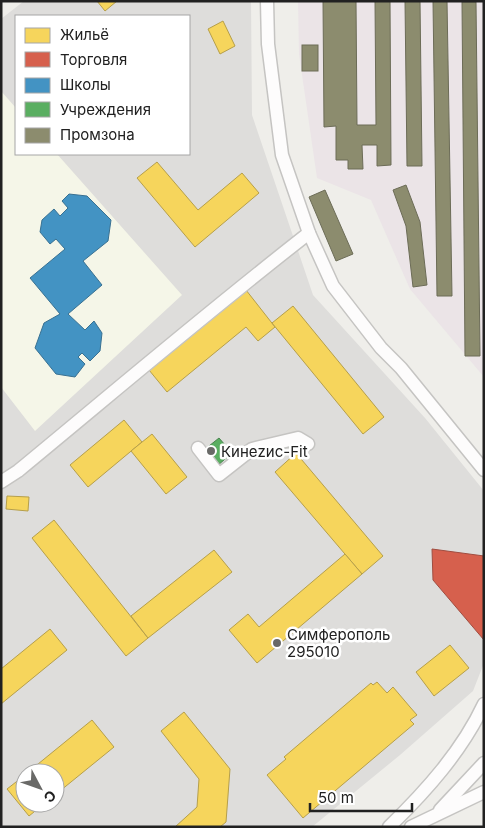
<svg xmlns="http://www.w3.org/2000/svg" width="485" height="828" font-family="Inter,sans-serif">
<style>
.residential{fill:#dedddb;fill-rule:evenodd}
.industrial{fill:#ebe4e7}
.education{fill:#f5f6e8}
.homes{fill:#f6d55c;stroke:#b69f4a}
.shops{fill:#d6604d;stroke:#a04d40}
.schools{fill:#4393c3;stroke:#397192}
.public{fill:#5aae61;stroke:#49844e}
.industry{fill:#8c8c6e;stroke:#6c6c57}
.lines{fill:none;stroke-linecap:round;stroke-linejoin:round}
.minor-casing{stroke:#c5c4c2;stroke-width:15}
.minor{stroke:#fdfcfc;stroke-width:12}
.poi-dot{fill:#696967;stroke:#fff;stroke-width:2}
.labels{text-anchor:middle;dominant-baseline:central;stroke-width:5;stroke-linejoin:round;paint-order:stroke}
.poi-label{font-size:15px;fill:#212121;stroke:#fff;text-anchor:start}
</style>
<rect width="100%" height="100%" fill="#efeeea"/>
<path class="residential" d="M24,1H251L252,115L313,295L425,418L484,491V663L473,691L400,755L312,827H1V19ZM16,16H189V154H16ZM25,773H55V803H25Z"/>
<polygon class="industrial" points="298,1 484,1 484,377 410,289 371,200 317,178 299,54"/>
<polygon class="education" points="1,91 16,108 16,154 57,154 182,295 35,431 1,387"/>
<g class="homes">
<polygon points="97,1 117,1 105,11"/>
<polygon points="223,21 235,46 220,54 208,29"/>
<polygon points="157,162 198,210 242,173 259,193 195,247 137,178"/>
<polygon points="246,290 275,327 258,341 246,327 167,392 149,370"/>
<polygon points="293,306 384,417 363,434 272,323"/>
<polygon points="124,420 142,442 88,487 70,465"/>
<polygon points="152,434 187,477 166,494 131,451"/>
<polygon points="296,453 383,556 362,574 275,472"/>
<polygon points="7,496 29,497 28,511 6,509"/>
<polygon points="54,520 148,638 126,656 32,538"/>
<polygon points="214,550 232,572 148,638 131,616"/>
<polygon points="345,554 362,574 257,663 229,630 248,614 259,627"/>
<polygon points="50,629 67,650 1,704 1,669"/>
<polygon points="450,645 469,668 434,696 416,672"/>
<polygon points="377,682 387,693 393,687 410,707 417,715 410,720 414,724 303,818 267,775 286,759 284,757 371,683 373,685"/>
<polygon points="184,712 230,769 226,822 220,827 175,827 197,807 199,779 161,731"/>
<polygon points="92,720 114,747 55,795 55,773 27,773"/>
<polygon points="25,775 25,803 45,803 29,816 7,789"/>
</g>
<polygon class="shops" points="432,549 484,556 484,640 433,580"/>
<polygon class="schools" points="69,194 87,196 111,220 108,241 83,261 102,285 68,314 85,330 94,321 102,333 100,351 90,361 82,353 78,357 85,364 75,377 56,374 35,348 44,323 60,314 30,278 65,249 56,239 50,244 40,232 42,220 54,209 60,216 68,208 62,201"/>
<polygon class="public" points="219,438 232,453 217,466 204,450"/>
<g class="industry">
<polygon points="323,1 356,1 357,125 376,125 375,1 390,1 391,165 377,166 377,145 362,145 363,169 348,169 348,160 336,160 336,126 324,127"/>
<polygon points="405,1 420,1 422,166 407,166"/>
<polygon points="433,1 447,1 452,296 437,296"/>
<polygon points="462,2 476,2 480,356 465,356"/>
<rect x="302" y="45" width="16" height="26"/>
<polygon points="406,185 420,222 427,285 413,287 406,226 393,190"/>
<polygon points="325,190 353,254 336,261 309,197"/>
</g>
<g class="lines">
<g class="minor-casing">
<g id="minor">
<polyline points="267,1 268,44 282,155 309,233 333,286 381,348 401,368 484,470"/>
<polyline points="198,448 219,475 252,449 298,438 308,444"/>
<path d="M1,482L18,471C115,391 210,310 309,233"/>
<polyline points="440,810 484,763"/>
<path d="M389,827C426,791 462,751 484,704"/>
<polyline points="411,827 484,792"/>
</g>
</g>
<use href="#minor" class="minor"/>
</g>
<g class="poi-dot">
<circle cx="211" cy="451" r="5"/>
<circle cx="277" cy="643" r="5"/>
</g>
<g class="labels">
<g class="poi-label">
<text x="221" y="451">Кинеzис-Fit</text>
<text x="287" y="634">Симферополь<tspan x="287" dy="17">295010</tspan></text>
</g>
</g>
<rect width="485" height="828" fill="none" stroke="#212121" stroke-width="5"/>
<rect x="15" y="15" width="175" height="140" fill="#ffffff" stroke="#a6a6a6"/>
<rect x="25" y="28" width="25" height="15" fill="#f6d55c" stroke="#a6a6a6"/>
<text x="60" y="40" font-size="15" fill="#212121">Жильё</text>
<rect x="25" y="52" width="25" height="15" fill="#d6604d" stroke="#a6a6a6"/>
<text x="60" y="65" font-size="15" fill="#212121">Торговля</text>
<rect x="25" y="78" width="25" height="15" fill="#4393c3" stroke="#a6a6a6"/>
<text x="60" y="90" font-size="15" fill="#212121">Школы</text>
<rect x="25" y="102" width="25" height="15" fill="#5aae61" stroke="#a6a6a6"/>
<text x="60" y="115" font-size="15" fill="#212121">Учреждения</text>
<rect x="25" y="128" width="25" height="15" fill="#8c8c6e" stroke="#a6a6a6"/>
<text x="60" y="140" font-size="15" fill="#212121">Промзона</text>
<g transform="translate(40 788) rotate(131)"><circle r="24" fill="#ffffff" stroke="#a6a6a6"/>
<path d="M0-4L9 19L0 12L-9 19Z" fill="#696967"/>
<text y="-8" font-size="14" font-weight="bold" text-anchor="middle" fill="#212121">С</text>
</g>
<path d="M310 803v8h102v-8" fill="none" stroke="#212121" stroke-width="2.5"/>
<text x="318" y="803" font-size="15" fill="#212121" stroke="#ffffff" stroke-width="4" paint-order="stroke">50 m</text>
</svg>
